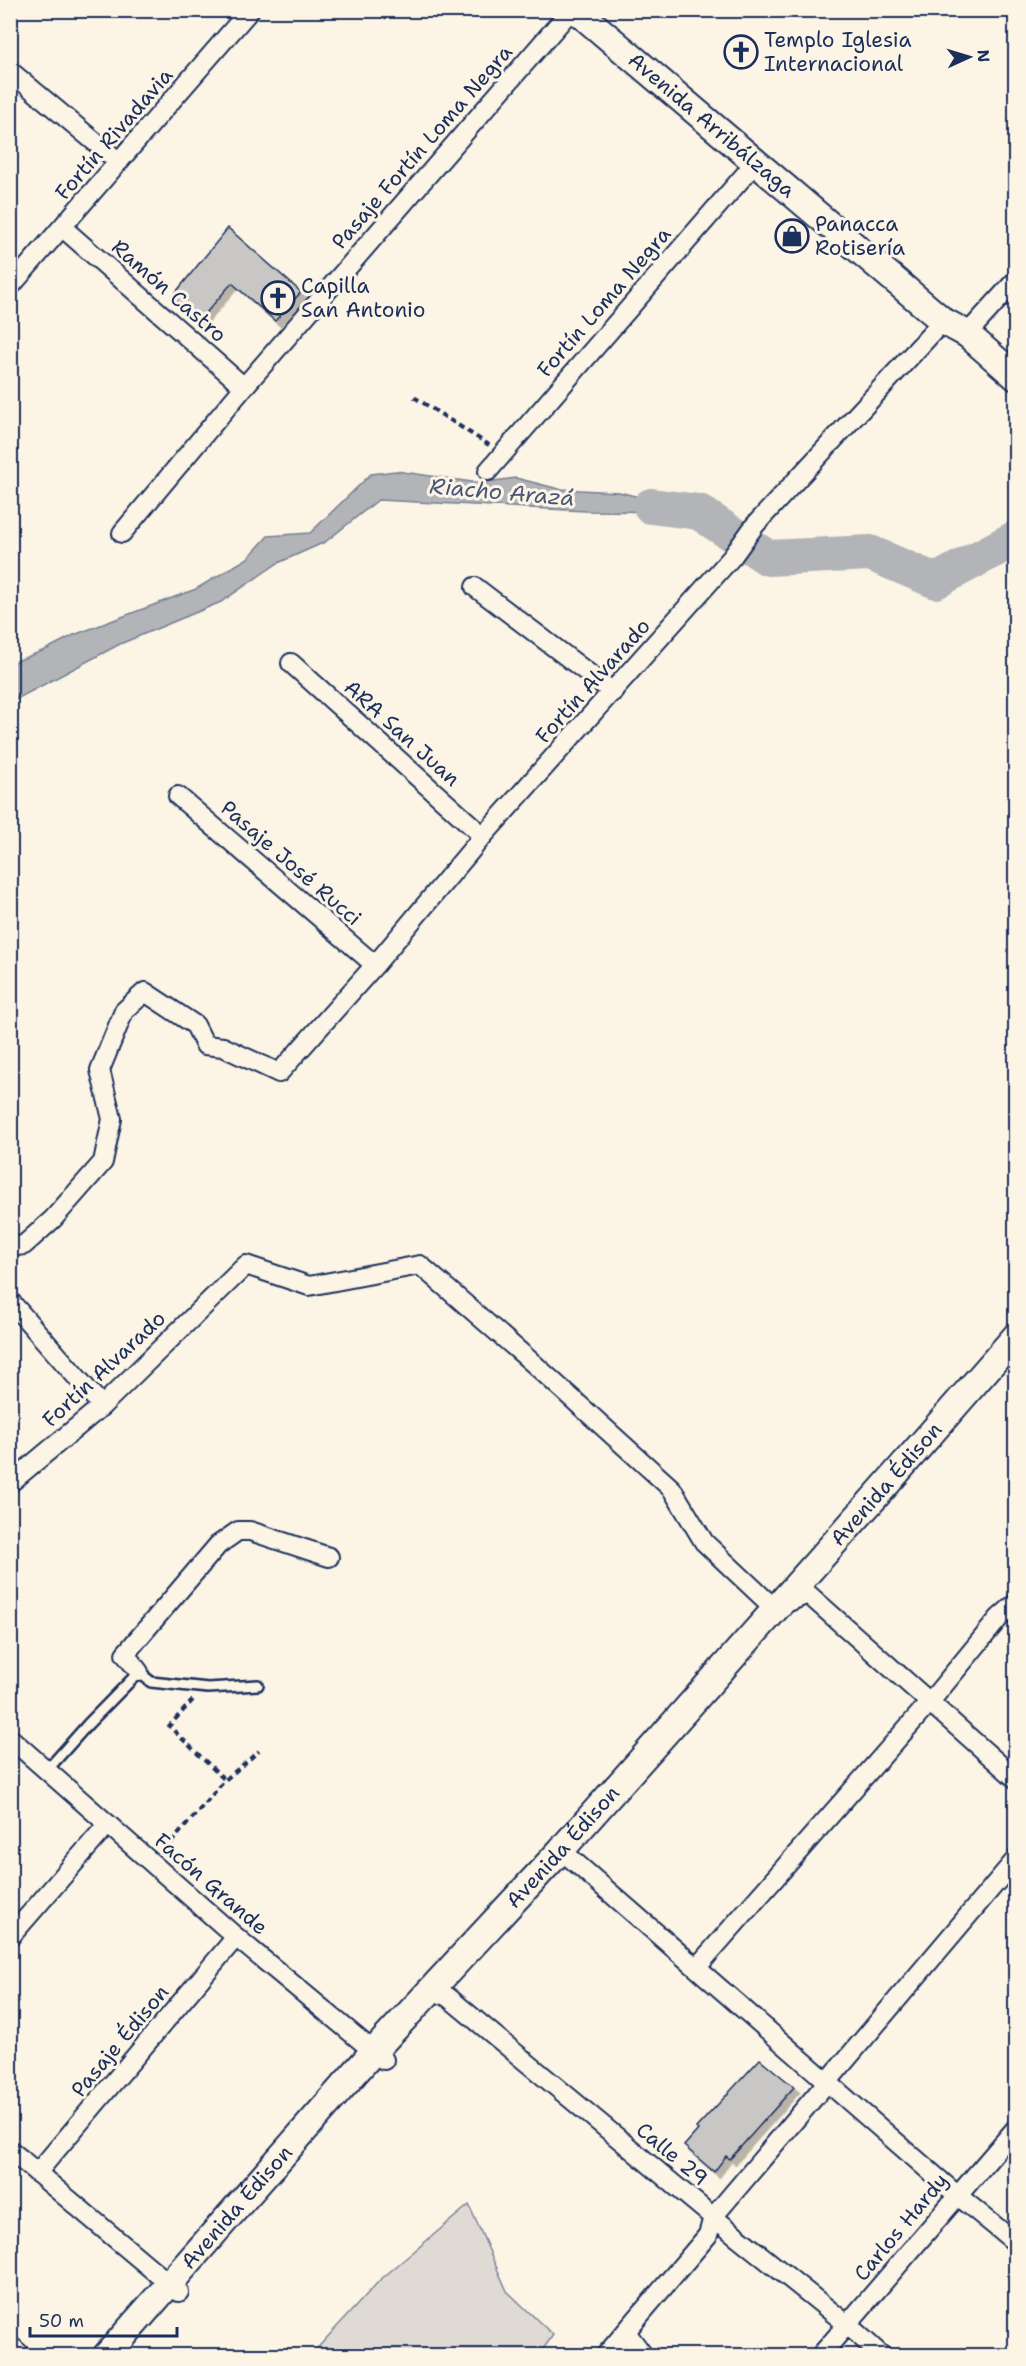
<svg xmlns="http://www.w3.org/2000/svg" width="1026" height="2366" font-family="'Shantell Sans',sans-serif">
<style>
.green{fill:#dfdbd4;stroke:#7d8599;stroke-width:1.5}
.water{fill:#b2b4b8;stroke:#767f94;stroke-width:1.5}
.lines{fill:none;stroke-linecap:round;stroke-linejoin:round}
.river{stroke:#b2b4b8;stroke-width:36}
.building{fill:#c8c7c6;stroke:#1b2f5e;stroke-width:1.5;filter:url(#shadow)}
.lane-casing{stroke:#1b2f5e;stroke-width:14}
.street-casing{stroke:#1b2f5e;stroke-width:22}
.secondary-casing{stroke:#1b2f5e;stroke-width:30}
.path{stroke:#1b2f5e;stroke-width:4;stroke-dasharray:6 4.5;stroke-linecap:butt}
.lane{stroke:#fcf5e5;stroke-width:9}
.street{stroke:#fcf5e5;stroke-width:18}
.secondary{stroke:#fcf5e5;stroke-width:26}
.labels{text-anchor:middle;dominant-baseline:central;stroke-width:6;stroke-linejoin:round;paint-order:stroke}
.poi-label{font-size:21px;fill:#1b2f5e;stroke:#fcf5e5;text-anchor:start}
.street-label{font-size:21px;fill:#1b2f5e;stroke:#fcf5e5}
.water-label{font-size:22px;font-style:italic;fill:#485779;stroke:#fcf5e5}
</style>
<defs>
<filter id="shadow"><feDropShadow dx="5.5" dy="5.5" stdDeviation="0" flood-color="#0004"/></filter>
</defs>
<rect width="100%" height="100%" fill="#fcf5e5"/>
<filter id="ink" filterUnits="userSpaceOnUse"><feTurbulence type="fractalNoise" baseFrequency=".0167" numOctaves="2"/><feDisplacementMap in="SourceGraphic" scale="12" xChannelSelector="R" yChannelSelector="G"/><feConvolveMatrix kernelMatrix="1 2 1 2 8 2 1 2 1" color-interpolation-filters="sRGB"/></filter>
<g filter="url(#ink)">
<polygon class="green" points="469,2205 507,2291 553,2335 539,2355 311,2355 380,2280"/>
<polygon class="water" points="396,471 479,483 516,478 559,489 619,492 699,512 586,511 378,500 325,542 278,563 221,602 120,644 11,702 11,663 45,650 74,635 196,589 248,558 268,536 310,533 371,474"/>
<g class="lines">
<polyline class="river" points="651,506 699,512 768,558 870,553 936,581 1016,538"/>
</g>
<g class="building">
<polygon points="228,228 301,292 275,321 232,283 199,321 172,297"/>
<polygon points="760,2059 794,2087 730,2159 726,2156 714,2172 684,2146 698,2130 696,2128"/>
</g>
<g class="lines">
<g class="lane-casing">
<polyline id="lane" points="48,1769 88,1724 139,1672 151,1682 208,1688 258,1685"/>
</g>
<g class="street-casing">
<g id="street">
<polyline points="10,71 119,162"/>
<polyline points="63,228 244,387"/>
<polyline points="10,287 250,10"/>
<polyline points="967,334 1016,280"/>
<polyline points="488,471 755,163"/>
<polyline points="122,533 244,387 571,10"/>
<polyline points="475,587 613,692"/>
<polyline points="291,663 483,836"/>
<polyline points="178,796 375,965"/>
<polyline points="10,1247 24,1245 53,1219 103,1162 112,1119 100,1070 124,1011 145,992 195,1025 205,1045 223,1047 279,1073 375,965 483,836 732,557 755,525 943,321"/>
<polyline points="10,1301 102,1406"/>
<polyline points="10,1483 102,1406 246,1265 309,1286 420,1265 534,1364 672,1489 704,1542 774,1608 808,1594 1016,1779"/>
<polyline points="139,1672 125,1654 218,1545 238,1531 250,1531 329,1557"/>
<polyline points="10,1738 236,1937 384,2060"/>
<polyline points="561,1850 957,2195 1016,2243"/>
<polyline points="10,1937 108,1824"/>
<polyline points="697,1967 929,1703 999,1618 1016,1603"/>
<polyline points="433,1990 448,1997 713,2217 848,2325 882,2356"/>
<polyline points="10,2150 179,2292"/>
<polyline points="37,2173 236,1937"/>
<polyline points="626,2332 644,2356"/>
<polyline points="10,2345 22,2356"/>
<polyline points="605,2356 708,2235 713,2217 1016,1859"/>
<polyline points="820,2356 1016,2128"/>
</g>
</g>
<g class="secondary-casing">
<g id="secondary">
<path id="s1" d="M576,10L943,321L967,334L1016,377"/>
<path id="s2" d="M106,2356L374,2051L561,1850L884,1487L1016,1336"/>
</g>
</g>
<g class="path">
<polyline points="414,397 489,445"/>
<polyline points="193,1700 169,1726 225,1780"/>
<polyline points="164,1851 225,1780 259,1751"/>
</g>
<use href="#lane" class="lane"/>
<use href="#street" class="street"/>
<use href="#secondary" class="secondary"/>
</g>
</g>
<defs>
<g id="church-ring" transform="scale(1.725)"><circle r="9.5" fill="#fcf5e5" stroke="#1b2f5e" stroke-width="1.5"/><path d="M-1.2-6h2.4v3.5h3.3v2.4h-3.3V6h-2.4V-.1h-3.3v-2.4h3.3Z" fill="#1b2f5e"/></g>
<g id="shop-ring" transform="scale(1.725)"><circle r="9.5" fill="#fcf5e5" stroke="#1b2f5e" stroke-width="1.5"/><path d="M-5-2.5h2.3a2.7 3.5 0 0 1 5.4 0H5L5.5 6h-11ZM-1.5-2.5h3a1.5 2.3 0 0 0-3 0Z" fill="#1b2f5e"/></g>
</defs>
<g fill-rule="evenodd">
<use href="#church-ring" x="741" y="52"/>
<use href="#shop-ring" x="792" y="236"/>
<use href="#church-ring" x="278" y="298"/>
</g>
<g class="labels">
<g class="poi-label">
<text x="764" y="40">Templo Iglesia<tspan x="764" dy="24">Internacional</tspan></text>
<text x="815" y="224">Panacca<tspan x="815" dy="24">Rotisería</tspan></text>
<text x="301" y="286">Capilla<tspan x="301" dy="24">San Antonio</tspan></text>
</g>
<g class="street-label">
<text stroke="none"><textPath href="#s1" startOffset="178">Avenida Arribálzaga</textPath></text>
<text transform="translate(114 134) rotate(-49)">Fortín Rivadavia</text>
<text transform="translate(422 147) rotate(-49)">Pasaje Fortín Loma Negra</text>
<text transform="translate(169 291) rotate(41)">Ramón Castro</text>
<text transform="translate(604 302) rotate(-49)">Fortín Loma Negra</text>
<text transform="translate(593 681) rotate(-48)">Fortín Alvarado</text>
<text transform="translate(402 733) rotate(42)">ARA San Juan</text>
<text transform="translate(291 863) rotate(41)">Pasaje José Rucci</text>
<text transform="translate(104 1369) rotate(-43)">Fortín Alvarado</text>
<text stroke="none"><textPath href="#s2" startOffset="1170">Avenida Édison</textPath></text>
<text stroke="none"><textPath href="#s2" startOffset="684">Avenida Édison</textPath></text>
<text transform="translate(211 1884) rotate(41)">Facón Grande</text>
<text transform="translate(120 2041) rotate(-50)">Pasaje Édison</text>
<text transform="translate(672 2154) rotate(40)">Calle 29</text>
<text stroke="none"><textPath href="#s2" startOffset="198">Avenida Édison</textPath></text>
<text transform="translate(901 2227) rotate(-50)">Carlos Hardy</text>
</g>
<g class="water-label">
<text transform="translate(502 492) rotate(5)">Riacho Arazá</text>
</g>
</g>
<rect width="1026" height="2366" fill="none" stroke="#fcf5e5" stroke-width="36"/>
<rect x="18" y="18" width="990" height="2330" fill="none" stroke="#1b2f5e" stroke-width="2" filter="url(#ink)"/>
<g transform="translate(969 57) rotate(86)" stroke="#fcf5e5" stroke-width="4.5" paint-order="stroke">
<path d="M0-4.5L10 22L0 15L-10 22Z" fill="#1b2f5e"/>
<text y="-9" font-size="16" font-weight="bold" text-anchor="middle" fill="#1b2f5e">N</text>
</g>
<path d="M30 2327v9h147v-9" fill="none" stroke="#1b2f5e" stroke-width="3"/>
<text x="39" y="2327" font-size="18" fill="#1b2f5e" stroke="#fcf5e5" stroke-width="4.5" paint-order="stroke">50 m</text>
</svg>
